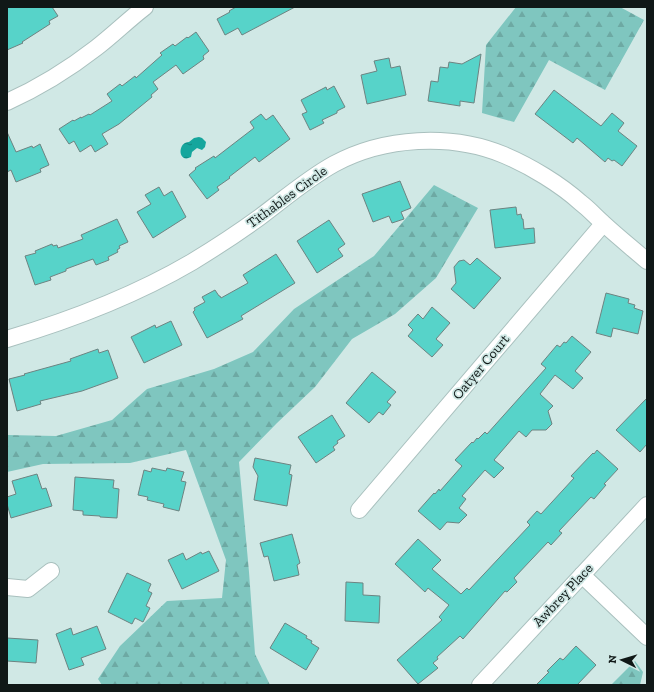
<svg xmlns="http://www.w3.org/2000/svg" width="654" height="692" font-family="'Zilla Slab',serif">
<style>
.forest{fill:url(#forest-firs)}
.water{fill:url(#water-ripples)}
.building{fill:#57d3c9;stroke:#6d8381}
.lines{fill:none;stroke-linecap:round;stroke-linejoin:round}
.minor-casing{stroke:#a9c0be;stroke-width:18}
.minor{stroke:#fff;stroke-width:16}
.labels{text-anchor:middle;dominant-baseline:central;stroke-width:3.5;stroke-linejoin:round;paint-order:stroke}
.street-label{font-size:14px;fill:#101817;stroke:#d0e8e5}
</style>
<defs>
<pattern id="forest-firs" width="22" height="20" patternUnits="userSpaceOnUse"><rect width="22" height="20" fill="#7fc6bf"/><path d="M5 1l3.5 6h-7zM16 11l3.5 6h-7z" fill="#6da9a3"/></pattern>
<pattern id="water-ripples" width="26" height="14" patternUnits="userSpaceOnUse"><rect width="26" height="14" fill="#15a69d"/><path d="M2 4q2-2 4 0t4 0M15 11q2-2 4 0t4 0" fill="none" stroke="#12867f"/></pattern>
</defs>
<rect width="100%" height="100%" fill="#d0e8e5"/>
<g class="forest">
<polygon points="516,7 620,7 644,20 605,90 549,60 514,122 482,113 486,45"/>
<polygon points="434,185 478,208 436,278 395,314 352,339 315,387 277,423 239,462 249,572 255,654 270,685 102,685 98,679 120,646 167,601 222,598 226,560 186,450 130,463 43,464 7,472 7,435 56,436 112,420 147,389 214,369 253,352 294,309 374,256"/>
<polygon points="635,661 643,672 640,685 611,685"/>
</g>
<path class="water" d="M199,137L202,138L206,142L205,147L202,150L197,148L192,152L191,157C178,164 177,142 189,142L194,138Z"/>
<g class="building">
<polygon points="7,7 52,7 58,16 49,21 50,24 22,42 23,43 7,50"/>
<polygon points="236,7 295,7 242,35 238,28 225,35 217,19 230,12 229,11"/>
<polygon points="196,32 209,51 203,56 204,59 183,74 176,65 153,82 158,89 151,95 152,97 119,124 102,134 108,144 95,152 91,145 80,152 74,141 69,144 59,129 73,120 74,121 81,117 81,118 89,114 90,115 112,101 107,94 120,84 122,86 135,76 136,78 162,55 160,53 173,44 175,46 187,37 188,38"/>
<polygon points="481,54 474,103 460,101 460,106 428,101 431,81 438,82 440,67 448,68 449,62 462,64"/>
<polygon points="389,58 391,68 400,66 406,95 367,104 361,75 377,71 374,61"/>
<polygon points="334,86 345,107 337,111 337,113 322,120 324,123 310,130 302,114 307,112 301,100 326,87 327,90"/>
<polygon points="554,90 601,126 612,113 624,123 618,131 637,146 622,166 614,160 612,161 608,158 605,162 577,138 573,143 535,114"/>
<polygon points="261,114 266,120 273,115 290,139 259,162 255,157 229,177 230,178 217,187 219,190 207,199 189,175 196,169 195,168 214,156 215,158 254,128 250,122"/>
<polygon points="7,132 16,152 32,146 33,148 40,144 49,165 40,169 41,172 16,182 11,170 7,172"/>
<polygon points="400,181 411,208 401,212 404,219 392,223 389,216 373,222 362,194"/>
<polygon points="159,187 164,196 172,191 186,217 153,238 137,212 151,204 145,195"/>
<polygon points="516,207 517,215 521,214 522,219 523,219 524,229 534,228 535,243 495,248 490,210"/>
<polygon points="117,219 128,242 119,246 120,248 117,250 118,252 108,257 109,260 96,265 93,259 66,269 66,271 50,277 51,280 35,285 25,256 36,253 35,251 52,244 53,246 57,245 58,248 83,239 81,235"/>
<polygon points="329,220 345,244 338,249 343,256 317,273 297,241"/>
<polygon points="276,254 295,283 241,316 243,319 207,338 193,312 195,310 194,308 205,302 202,297 215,290 219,296 220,296 221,298 248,283 243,275"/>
<polygon points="477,258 501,278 474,309 451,289 456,283 454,267 459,261 464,260 470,265"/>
<polygon points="606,293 629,299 628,303 635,305 634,308 643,311 638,334 613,328 611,337 596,333"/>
<polygon points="432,307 450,323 436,339 443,345 432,357 408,336 413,330 408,325 418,314 423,319"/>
<polygon points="171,321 182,345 144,363 131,337 155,325 156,328"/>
<polygon points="572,336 591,352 575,371 583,378 573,389 555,375 540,394 553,406 548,411 552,424 546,430 532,430 526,437 519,431 494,460 504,468 494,478 485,470 462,496 466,499 459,508 467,515 459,523 447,522 440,530 418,511 434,493 435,494 439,489 440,491 462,466 455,460 472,442 473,443 477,438 478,439 485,432 487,434 546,368 541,364 557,345 560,347 564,342 566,343"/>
<polygon points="98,349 99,353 108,350 118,378 82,391 40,401 41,404 17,411 9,379 25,375 24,374 71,361 70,359"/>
<polygon points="372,372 396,392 387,402 391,405 383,415 379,412 369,423 346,403"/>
<polygon points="647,398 647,444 640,452 616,430"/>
<polygon points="332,415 345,436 337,441 338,443 333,447 335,450 316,463 298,437"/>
<polygon points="597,450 618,469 604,484 606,485 594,499 591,497 559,531 562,533 551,545 548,542 514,578 517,582 507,592 505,591 463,639 460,636 437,657 438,659 433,663 438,668 418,684 397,660 442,620 439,617 449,605 428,588 425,592 395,564 418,539 441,560 432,569 461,594 467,588 469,590 530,525 527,522 537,511 541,514 574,478 571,476 593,453 594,454"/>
<polygon points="255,458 291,465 289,474 292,475 287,506 254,500 258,476 253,467"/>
<polygon points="152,468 166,471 167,468 184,472 181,481 186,482 179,511 163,507 164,504 147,500 148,497 138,495 144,470 151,472"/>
<polygon points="37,474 42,489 46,488 52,506 11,518 7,504 7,497 16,494 12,481"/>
<polygon points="75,477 114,480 113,488 119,489 117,518 100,517 100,516 83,515 83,511 73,510"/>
<polygon points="292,534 300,563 297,565 299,575 274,581 268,556 264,557 260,543"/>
<polygon points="209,551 219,571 182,589 168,560 183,553 186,560 201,552 202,554"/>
<polygon points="127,573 151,584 148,591 152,593 146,606 150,608 143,622 135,618 132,624 108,612"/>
<polygon points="346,582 363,583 363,595 380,596 379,623 345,621"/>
<polygon points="285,623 307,636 306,638 312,641 311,643 319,648 306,670 270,648"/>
<polygon points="97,626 106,649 81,658 84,665 69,670 56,634 71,628 73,635"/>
<polygon points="7,638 38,640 36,663 7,661"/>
<polygon points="576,646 596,665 577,685 536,685 549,672 547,671 560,658 563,660"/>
</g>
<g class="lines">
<g class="minor-casing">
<g id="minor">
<path d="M7,102C38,88 69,69 96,48C113,35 128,20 145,7"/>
<path d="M7,339C71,320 134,296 192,262C215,248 238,233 260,217C284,199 307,179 334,164C384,137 451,133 504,155C530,166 560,184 581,203C589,209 595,216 603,223C617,236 632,248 647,261"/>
<polyline points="359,510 603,224"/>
<polyline points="582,575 647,637"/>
<polyline points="7,587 28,589 51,571"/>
<polyline points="480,685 647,505"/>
</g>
</g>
<use href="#minor" class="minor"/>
</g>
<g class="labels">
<g class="street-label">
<text transform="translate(287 197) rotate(-36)">Tithables Circle</text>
<text transform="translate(481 367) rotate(-50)">Oatyer Court</text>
<text transform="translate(563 595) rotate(-47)">Awbrey Place</text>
</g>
</g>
<rect width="654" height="692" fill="none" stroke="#101817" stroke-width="16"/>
<g transform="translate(622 660) rotate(275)" stroke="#d0e8e5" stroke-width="3" paint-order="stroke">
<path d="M0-3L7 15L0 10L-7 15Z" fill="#101817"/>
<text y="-6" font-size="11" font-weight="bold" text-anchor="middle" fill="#101817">N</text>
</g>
</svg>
